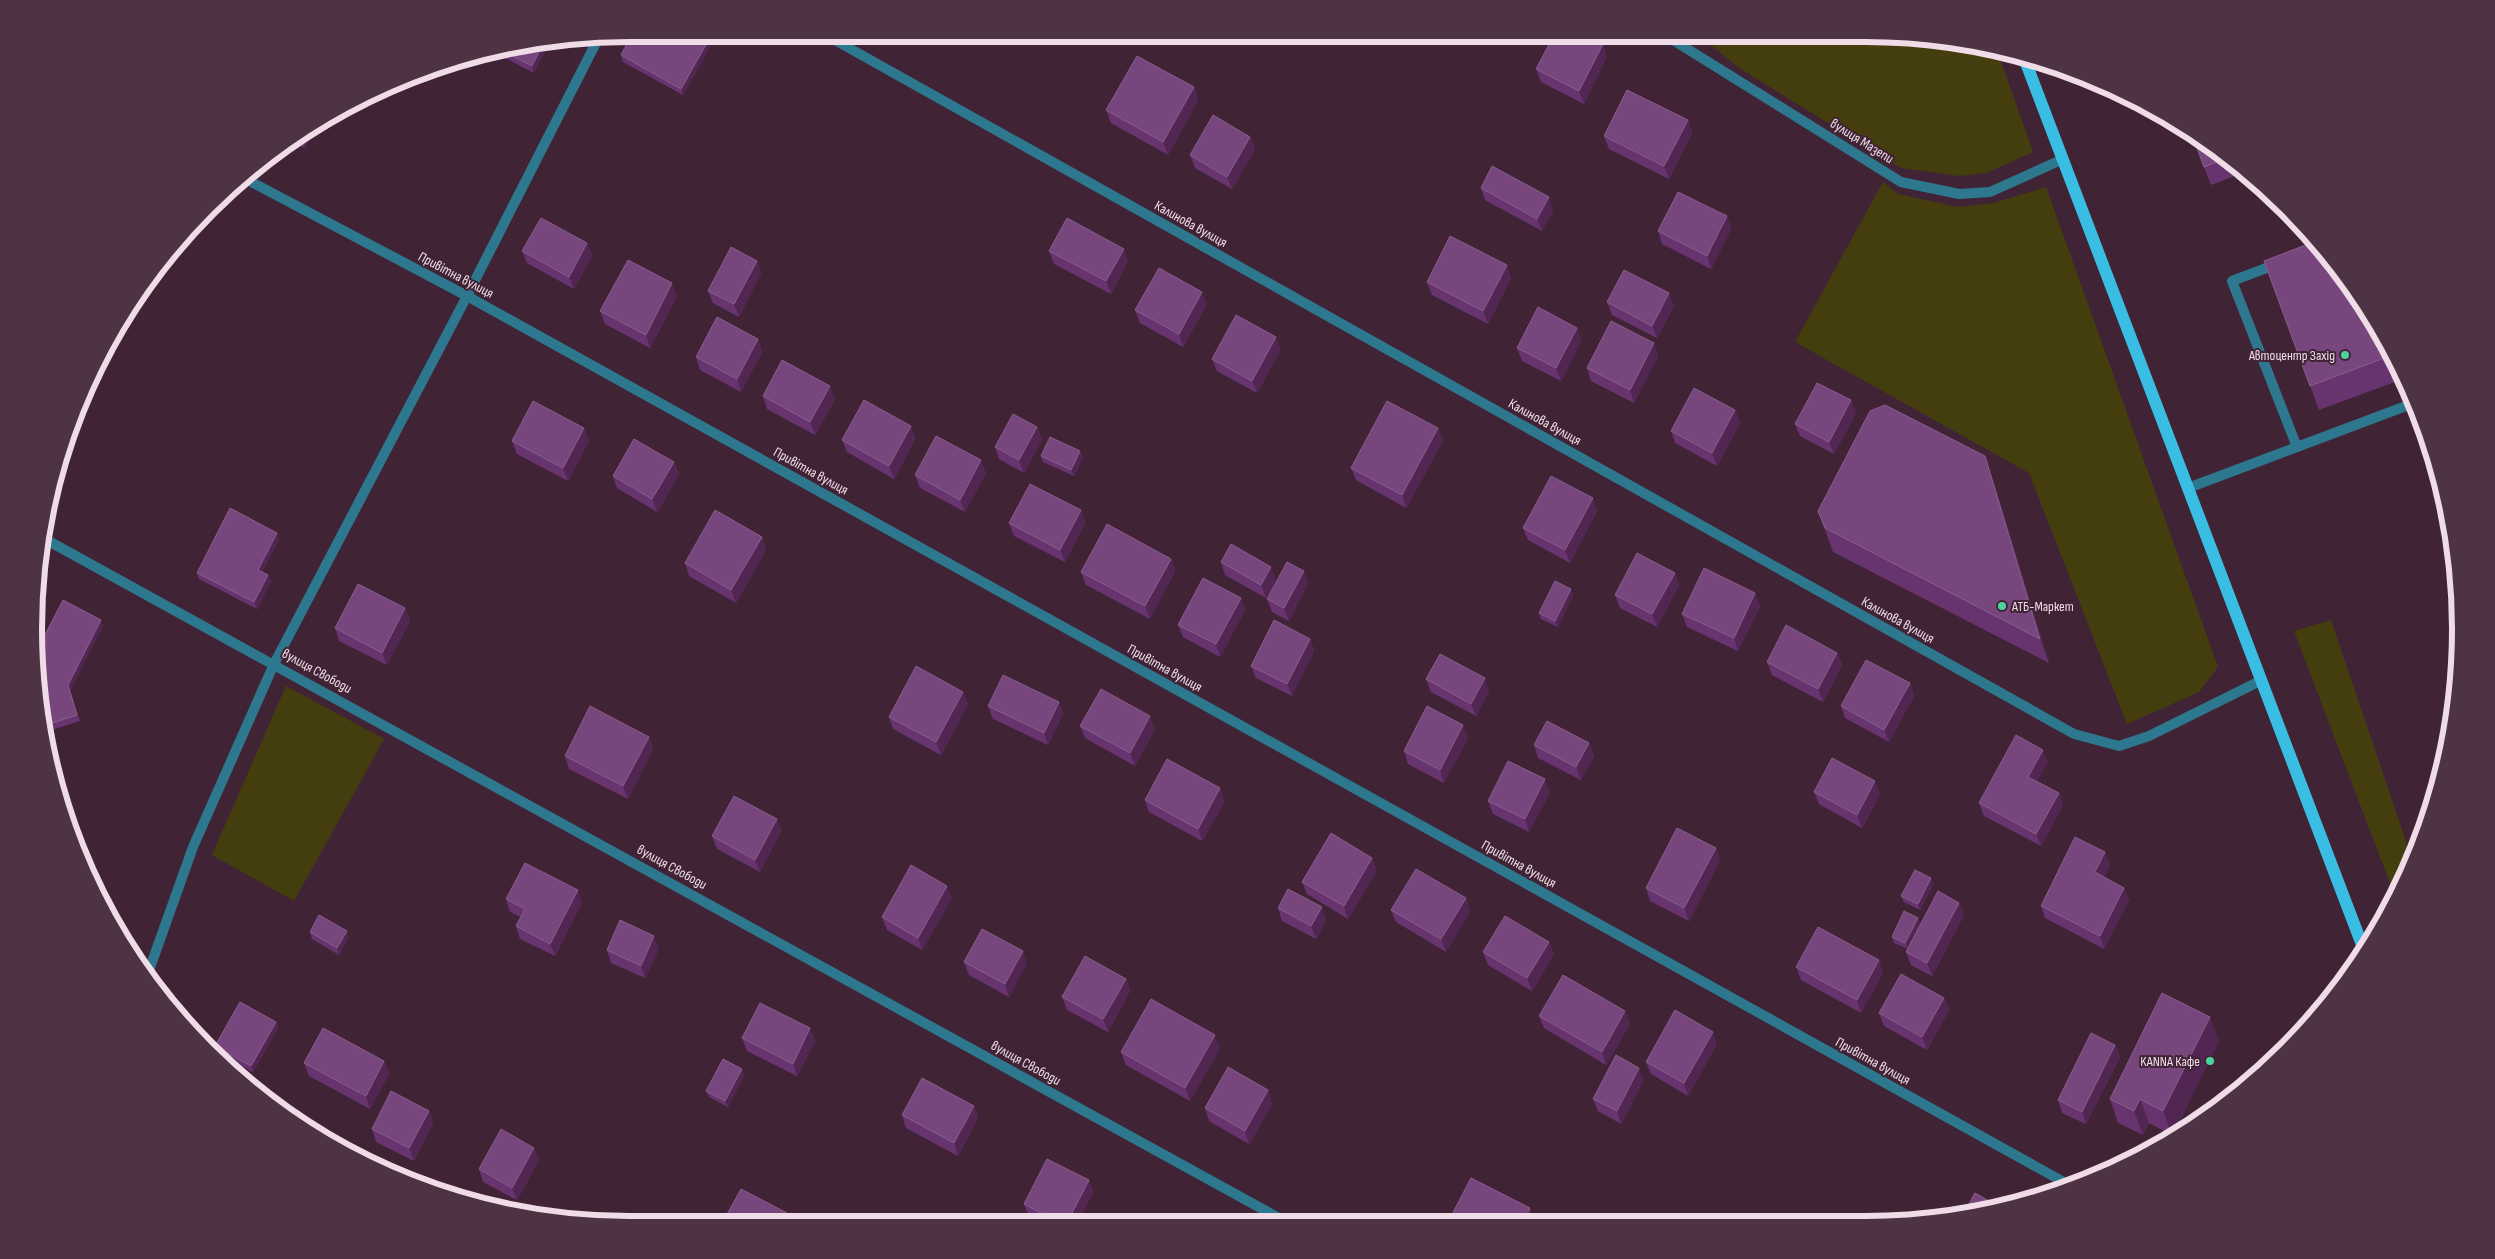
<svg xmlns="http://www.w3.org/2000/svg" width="2495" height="1259" font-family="'Sofia Sans Condensed',sans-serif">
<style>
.green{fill:#443e0f}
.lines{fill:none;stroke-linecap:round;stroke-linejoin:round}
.service{stroke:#2d788f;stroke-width:10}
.minor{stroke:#2d788f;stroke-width:10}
.primary{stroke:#3abde3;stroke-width:12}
.wall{fill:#683470}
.shaded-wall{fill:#522653}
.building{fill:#77467d;stroke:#8a5d8d}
.poi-dot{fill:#4bd49b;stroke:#402436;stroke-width:2}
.labels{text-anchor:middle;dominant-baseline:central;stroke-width:4;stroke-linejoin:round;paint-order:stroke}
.street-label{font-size:14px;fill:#efdce7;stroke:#402436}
.poi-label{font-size:14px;fill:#efdce7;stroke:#402436;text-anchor:end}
.rim{fill:none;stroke:#efdce7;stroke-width:6}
</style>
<rect width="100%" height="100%" fill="#402436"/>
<g class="green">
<polygon points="1699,35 1904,35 1997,50 2033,152 1986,173 1959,176 1901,168 1739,68"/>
<polygon points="1883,182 1898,194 1958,207 1994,203 2046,187 2218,667 2199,692 2127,724 2029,473 1795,342"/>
<polygon points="2331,620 2412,859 2396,899 2294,631"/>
<polygon points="286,686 384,739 294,901 212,855"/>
</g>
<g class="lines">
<g class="service">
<polyline points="2277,264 2232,281 2297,447"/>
<polyline points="2188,488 2414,403"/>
</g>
<g class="minor">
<polyline points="824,34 2074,734 2119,746 2149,736 2262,680"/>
<polyline points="1665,35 1901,182 1959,194 1990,192 2061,160"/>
<polyline points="244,178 467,296 2071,1186"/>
<polyline points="43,538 1286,1222"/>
<polyline points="147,976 193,847 274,664 467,296 599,37"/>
</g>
<polyline class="primary" points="2023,55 2364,950"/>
</g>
<g class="wall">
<polygon points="979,34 993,34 990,40"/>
<polygon points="550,42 534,73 492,51 514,45"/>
<polygon points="710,47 683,95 623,62 621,55"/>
<polygon points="1607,56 1584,104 1541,82 1536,69"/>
<polygon points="1194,87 1198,100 1168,155 1111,123 1106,110"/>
<polygon points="1688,120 1692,133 1669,179 1609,149 1604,136"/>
<polygon points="318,123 305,148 291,141"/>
<polygon points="2191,134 2228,157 2245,172 2211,185"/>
<polygon points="1250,137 1255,149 1232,189 1195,168 1190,155"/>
<polygon points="1481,188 1553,210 1542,231 1485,200"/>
<polygon points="1727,216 1731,229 1711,269 1662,244 1658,231"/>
<polygon points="587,243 592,256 574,289 527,263 522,251"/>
<polygon points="1049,251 1128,261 1111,294 1054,264"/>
<polygon points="757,261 761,273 739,317 713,303 708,291"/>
<polygon points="2264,261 2381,331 2403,379 2319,410"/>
<polygon points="1511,278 1488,324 1432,295 1427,282"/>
<polygon points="677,296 650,348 605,324 600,311"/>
<polygon points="1607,302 1674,306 1657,338 1612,315"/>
<polygon points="1207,304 1183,347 1140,323 1135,310"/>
<polygon points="758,339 762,352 741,392 700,370 696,357"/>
<polygon points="1582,340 1561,381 1522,361 1517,348"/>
<polygon points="1281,349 1257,393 1217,371 1212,359"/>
<polygon points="1658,356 1634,403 1591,381 1587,368"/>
<polygon points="763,396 835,399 815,435 767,409"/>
<polygon points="1851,400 1856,413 1834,454 1800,436 1795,424"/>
<polygon points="1735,410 1740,423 1717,466 1675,443 1671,431"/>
<polygon points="911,426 915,439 894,479 847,452 842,440"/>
<polygon points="1037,427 1042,440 1024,473 999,459 995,447"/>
<polygon points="584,428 589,441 568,481 517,454 512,441"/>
<polygon points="1438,428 1443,441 1406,508 1356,480 1351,468"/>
<polygon points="1080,451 1083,458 1074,476 1043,462 1041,456"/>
<polygon points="674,462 679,475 657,512 617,488 613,476"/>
<polygon points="986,473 965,512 920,488 915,475"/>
<polygon points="1993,480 2049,663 1833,552 1818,511"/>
<polygon points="1081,510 1085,523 1065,562 1014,536 1009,523"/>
<polygon points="1597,511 1570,563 1528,540 1523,528"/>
<polygon points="762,537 766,550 736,603 689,576 685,563"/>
<polygon points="279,539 262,572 268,575 271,581 257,609 199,579 197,573"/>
<polygon points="1171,559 1175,571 1150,619 1086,585 1081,572"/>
<polygon points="1221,562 1276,580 1266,598 1225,575"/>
<polygon points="1675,573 1679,585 1657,627 1620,608 1615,595"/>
<polygon points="1308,583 1289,621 1272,612 1267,599"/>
<polygon points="1755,593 1760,606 1738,651 1687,627 1682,614"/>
<polygon points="1573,595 1558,627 1541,619 1539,613"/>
<polygon points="1241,598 1245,610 1220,657 1183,637 1178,625"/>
<polygon points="405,608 410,621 387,665 339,641 335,628"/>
<polygon points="103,626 70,691 80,721 45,732 39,708"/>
<polygon points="1310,639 1314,651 1292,696 1256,678 1251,666"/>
<polygon points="1837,653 1842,665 1823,702 1772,675 1767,662"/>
<polygon points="1426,679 1489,691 1476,716 1431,692"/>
<polygon points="1910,683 1914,696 1889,742 1845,718 1841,706"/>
<polygon points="963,692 968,704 941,755 893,729 889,717"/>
<polygon points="1059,702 1063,714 1048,745 993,719 988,706"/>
<polygon points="1080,726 1155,729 1135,766 1085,738"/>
<polygon points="649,737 653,749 628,799 569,769 565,756"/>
<polygon points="1468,738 1444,783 1408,764 1404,751"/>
<polygon points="1589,743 1594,756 1581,780 1538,758 1534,745"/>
<polygon points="2048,762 2037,781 2059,793 2063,805 2041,846 1984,816 1979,803"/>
<polygon points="1550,792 1529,832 1493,814 1488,801"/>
<polygon points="1814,792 1880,794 1862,828 1819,804"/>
<polygon points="1145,800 1225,801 1202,841 1149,812"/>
<polygon points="777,819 781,831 760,872 717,849 712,836"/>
<polygon points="1720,860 1689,921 1650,901 1646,888"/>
<polygon points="2110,865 2104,877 2124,888 2129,900 2104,949 2045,918 2041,906"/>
<polygon points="1377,870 1348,919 1307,894 1302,882"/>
<polygon points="1933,885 1920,910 1904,902 1901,896"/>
<polygon points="952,898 922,950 887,930 882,917"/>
<polygon points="1466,898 1470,911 1446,952 1396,922 1391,910"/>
<polygon points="506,899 582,903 555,956 520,939 516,926 521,917 510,912"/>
<polygon points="1959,903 1964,915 1932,976 1911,965 1906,952"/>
<polygon points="1278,908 1326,920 1316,939 1282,921"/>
<polygon points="1920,924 1908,949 1894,943 1892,937"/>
<polygon points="310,932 349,937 339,955 312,939"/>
<polygon points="1549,942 1554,954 1532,991 1488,965 1483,952"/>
<polygon points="659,949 645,978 611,963 607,950"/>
<polygon points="964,962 1027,963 1009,997 969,975"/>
<polygon points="1796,967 1883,973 1861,1013 1801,980"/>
<polygon points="1126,979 1130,991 1108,1032 1067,1010 1062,997"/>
<polygon points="1944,998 1949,1010 1927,1050 1884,1026 1879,1013"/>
<polygon points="1625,1011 1630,1024 1606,1065 1544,1028 1539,1016"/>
<polygon points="276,1022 278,1028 253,1072 218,1053 215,1046"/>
<polygon points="810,1028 815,1041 797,1076 747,1051 742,1038"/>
<polygon points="2219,1041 2173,1134 2172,1135 2149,1123 2143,1135 2118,1123 2110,1099"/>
<polygon points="1717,1044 1688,1096 1651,1074 1646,1062"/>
<polygon points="2115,1045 2120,1057 2086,1124 2062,1113 2058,1100"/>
<polygon points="1220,1048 1190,1101 1126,1065 1121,1052"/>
<polygon points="384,1061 389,1074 370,1109 309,1076 304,1063"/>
<polygon points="744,1075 728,1107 709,1097 706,1091"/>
<polygon points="1644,1080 1621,1124 1598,1111 1593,1099"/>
<polygon points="1273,1103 1249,1144 1209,1121 1205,1108"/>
<polygon points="974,1106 978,1118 958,1156 906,1128 902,1115"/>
<polygon points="429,1111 433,1123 414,1161 376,1142 372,1129"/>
<polygon points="534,1148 539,1160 517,1200 483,1182 479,1169"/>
<polygon points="1089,1180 1093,1192 1078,1223 1041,1223 1029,1217 1024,1204"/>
<polygon points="787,1213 790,1223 727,1224 725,1218"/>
</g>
<g class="shaded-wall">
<polygon points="988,34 993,34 990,40"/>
<polygon points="708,41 710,47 683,95 681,89"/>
<polygon points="544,42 550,42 534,73 532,66"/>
<polygon points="1603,44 1607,56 1584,104 1579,91"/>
<polygon points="1194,87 1198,100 1168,155 1163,142"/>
<polygon points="1688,120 1692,133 1669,179 1664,166"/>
<polygon points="318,123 305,148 303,142 309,128"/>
<polygon points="1250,137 1255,149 1232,189 1227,177"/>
<polygon points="1549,197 1553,210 1542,231 1537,219"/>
<polygon points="1727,216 1731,229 1711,269 1707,256"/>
<polygon points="587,243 592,256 574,289 569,277"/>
<polygon points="1124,249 1128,261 1111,294 1106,281"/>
<polygon points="757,261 761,273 739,317 734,304"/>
<polygon points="1507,265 1511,278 1488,324 1483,311"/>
<polygon points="672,283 677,296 650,348 646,335"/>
<polygon points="1202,292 1207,304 1183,347 1179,334"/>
<polygon points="1669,293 1674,306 1657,338 1652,326"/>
<polygon points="1577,328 1582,340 1561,381 1556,368"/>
<polygon points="1276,337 1281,349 1257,393 1252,381"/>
<polygon points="758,339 762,352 741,392 737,379"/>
<polygon points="1654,343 1658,356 1634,403 1630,390"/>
<polygon points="830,386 835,399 815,435 810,422"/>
<polygon points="1851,400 1856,413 1834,454 1829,442"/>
<polygon points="1735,410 1740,423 1717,466 1712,453"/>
<polygon points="911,426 915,439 894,479 889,466"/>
<polygon points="1037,427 1042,440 1024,473 1019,460"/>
<polygon points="584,428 589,441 568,481 563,468"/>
<polygon points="1438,428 1443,441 1406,508 1402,495"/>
<polygon points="1080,451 1083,458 1074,476 1071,470"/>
<polygon points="1985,456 1993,480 2049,663 2040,639"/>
<polygon points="981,460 986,473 965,512 960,500"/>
<polygon points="674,462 679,475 657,512 652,499"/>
<polygon points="1593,498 1597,511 1570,563 1565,550"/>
<polygon points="1081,510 1085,523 1065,562 1060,550"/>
<polygon points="277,533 279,539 260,576 258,570"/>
<polygon points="762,537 766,550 736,603 731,590"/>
<polygon points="1171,559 1175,571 1150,619 1145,606"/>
<polygon points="1271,567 1276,580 1266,598 1261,585"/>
<polygon points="1304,571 1308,583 1289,621 1284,608"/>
<polygon points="1675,573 1679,585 1657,627 1652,614"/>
<polygon points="268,575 271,581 257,609 254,602"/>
<polygon points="1571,589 1573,595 1558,627 1555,621"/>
<polygon points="1755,593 1760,606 1738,651 1734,638"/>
<polygon points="1241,598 1245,610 1220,657 1216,644"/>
<polygon points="405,608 410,621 387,665 382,653"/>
<polygon points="101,620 103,626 70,691 80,721 68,685"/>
<polygon points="1310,639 1314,651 1292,696 1287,684"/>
<polygon points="1837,653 1842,665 1823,702 1818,689"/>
<polygon points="1485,678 1489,691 1476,716 1471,704"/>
<polygon points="1910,683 1914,696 1889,742 1884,730"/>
<polygon points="963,692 968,704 941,755 936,742"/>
<polygon points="1059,702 1063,714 1048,745 1044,733"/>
<polygon points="1150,716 1155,729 1135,766 1130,753"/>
<polygon points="1463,725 1468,738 1444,783 1440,770"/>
<polygon points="649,737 653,749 628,799 623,786"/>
<polygon points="1589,743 1594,756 1581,780 1576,767"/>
<polygon points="2043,750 2048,762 2033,789 2028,777"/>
<polygon points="1545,779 1550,792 1529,832 1525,819"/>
<polygon points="1875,781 1880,794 1862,828 1857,815"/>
<polygon points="1220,788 1225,801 1202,841 1198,829"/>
<polygon points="2059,793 2063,805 2041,846 2036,834"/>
<polygon points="777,819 781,831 760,872 755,860"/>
<polygon points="1716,848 1720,860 1689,921 1684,908"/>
<polygon points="2105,852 2110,865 2100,885 2095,872"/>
<polygon points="1372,858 1377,870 1348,919 1344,906"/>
<polygon points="1931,878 1933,885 1920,910 1918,904"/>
<polygon points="947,886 952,898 922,950 918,938"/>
<polygon points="2124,888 2129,900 2104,949 2100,936"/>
<polygon points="578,890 582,903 555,956 550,944"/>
<polygon points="1466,898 1470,911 1446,952 1441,939"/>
<polygon points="1959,903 1964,915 1932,976 1927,963"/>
<polygon points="1322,907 1326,920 1316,939 1311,926"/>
<polygon points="1918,918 1920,924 1908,949 1905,943"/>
<polygon points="347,931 349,937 339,955 337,948"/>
<polygon points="654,936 659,949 645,978 641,966"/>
<polygon points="1549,942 1554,954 1532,991 1527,978"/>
<polygon points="1023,951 1027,963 1009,997 1005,984"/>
<polygon points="1879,960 1883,973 1861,1013 1857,1000"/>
<polygon points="1126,979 1130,991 1108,1032 1103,1019"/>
<polygon points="1944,998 1949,1010 1927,1050 1922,1037"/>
<polygon points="1625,1011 1630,1024 1606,1065 1602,1052"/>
<polygon points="2210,1017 2219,1041 2172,1135 2163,1111"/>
<polygon points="276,1022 278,1028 253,1072 251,1066"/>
<polygon points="810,1028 815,1041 797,1076 793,1064"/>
<polygon points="1713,1032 1717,1044 1688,1096 1684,1083"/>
<polygon points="1215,1035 1220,1048 1190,1101 1185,1088"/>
<polygon points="2115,1045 2120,1057 2086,1124 2082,1112"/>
<polygon points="384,1061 389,1074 370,1109 366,1096"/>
<polygon points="1639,1068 1644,1080 1621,1124 1617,1111"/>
<polygon points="742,1069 744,1075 728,1107 725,1101"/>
<polygon points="1268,1090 1273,1103 1249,1144 1245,1131"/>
<polygon points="2140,1099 2149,1123 2143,1135 2134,1111"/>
<polygon points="974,1106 978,1118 958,1156 954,1143"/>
<polygon points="429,1111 433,1123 414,1161 409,1148"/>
<polygon points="534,1148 539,1160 517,1200 512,1188"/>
<polygon points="1089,1180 1093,1192 1078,1223 1067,1223"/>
<polygon points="1530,1208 1535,1221 1524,1221"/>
<polygon points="787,1213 790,1223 781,1223"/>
</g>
<g class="building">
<polygon points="632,34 695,34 708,41 681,89 621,55"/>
<polygon points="1554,35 1585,35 1603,44 1579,91 1536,69"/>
<polygon points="544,42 532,66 499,49 514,45"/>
<polygon points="1137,56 1194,87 1163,142 1106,110"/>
<polygon points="1627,90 1688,120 1664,166 1604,136"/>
<polygon points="1213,115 1250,137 1227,177 1190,155"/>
<polygon points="309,128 303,142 295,138"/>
<polygon points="2192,134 2228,157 2229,157 2204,167"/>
<polygon points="1492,166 1549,197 1537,219 1481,188"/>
<polygon points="1678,192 1727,216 1707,256 1658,231"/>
<polygon points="541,218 587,243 569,277 522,251"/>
<polygon points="1067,218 1124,249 1106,281 1049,251"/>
<polygon points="1450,236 1507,265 1483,311 1427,282"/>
<polygon points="2316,241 2381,331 2392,355 2310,386 2264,261"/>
<polygon points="731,247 757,261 734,304 708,291"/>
<polygon points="628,260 672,283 646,335 600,311"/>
<polygon points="1159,268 1202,292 1179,334 1135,310"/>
<polygon points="1624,270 1669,293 1652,326 1607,302"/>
<polygon points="1538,307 1577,328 1556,368 1517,348"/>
<polygon points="1236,315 1276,337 1252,381 1212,359"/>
<polygon points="717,317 758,339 737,379 696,357"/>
<polygon points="1611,321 1654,343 1630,390 1587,368"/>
<polygon points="782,360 830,386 810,422 763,396"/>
<polygon points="1817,383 1851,400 1829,442 1795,424"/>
<polygon points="1694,388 1735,410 1712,453 1671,431"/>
<polygon points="864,400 911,426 889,466 842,440"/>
<polygon points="533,401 584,428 563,468 512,441"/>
<polygon points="1387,401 1438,428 1402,495 1351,468"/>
<polygon points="1885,405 1985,456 2040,639 1825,528 1818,511 1870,411"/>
<polygon points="1013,414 1037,427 1019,460 995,447"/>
<polygon points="936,436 981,460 960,500 915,475"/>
<polygon points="1050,437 1080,451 1071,470 1041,456"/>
<polygon points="634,439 674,462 652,499 613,476"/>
<polygon points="1551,476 1593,498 1565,550 1523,528"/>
<polygon points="1030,484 1081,510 1060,550 1009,523"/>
<polygon points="230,508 277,533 258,570 268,575 254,602 197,573"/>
<polygon points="715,510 762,537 731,590 685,563"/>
<polygon points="1107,524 1171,559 1145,606 1081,572"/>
<polygon points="1231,544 1271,567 1261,585 1221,562"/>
<polygon points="1637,553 1675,573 1652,614 1615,595"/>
<polygon points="1287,562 1304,571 1284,608 1267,599"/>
<polygon points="1704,568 1755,593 1734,638 1682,614"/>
<polygon points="1203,578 1241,598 1216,644 1178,625"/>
<polygon points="1555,581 1571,589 1555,621 1539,613"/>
<polygon points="358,584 405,608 382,653 335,628"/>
<polygon points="63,600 101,620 68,685 77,715 43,726 39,708 35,654"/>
<polygon points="1274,620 1310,639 1287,684 1251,666"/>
<polygon points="1786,625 1837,653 1818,689 1767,662"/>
<polygon points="1440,654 1485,678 1471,704 1426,679"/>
<polygon points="1866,660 1910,683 1884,730 1841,706"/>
<polygon points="916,666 963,692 936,742 889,717"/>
<polygon points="1003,675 1059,702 1044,733 988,706"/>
<polygon points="1101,689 1150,716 1130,753 1080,726"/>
<polygon points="590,706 649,737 623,786 565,756"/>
<polygon points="1427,706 1463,725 1440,770 1404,751"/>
<polygon points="1547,721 1589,743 1576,767 1534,745"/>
<polygon points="2016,735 2043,750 2028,777 2059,793 2036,834 1979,803"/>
<polygon points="1832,758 1875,781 1857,815 1814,792"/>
<polygon points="1167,759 1220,788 1198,829 1145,800"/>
<polygon points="1508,761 1545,779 1525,819 1488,801"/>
<polygon points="734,796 777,819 755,860 712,836"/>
<polygon points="1677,828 1716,848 1684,908 1646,888"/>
<polygon points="1331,833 1372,858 1344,906 1302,882"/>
<polygon points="2075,837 2105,852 2095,872 2124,888 2100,936 2041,906"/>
<polygon points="525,863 578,890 550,944 516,926 525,909 506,899"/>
<polygon points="911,865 947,886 918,938 882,917"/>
<polygon points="1416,869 1466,898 1441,939 1391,910"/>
<polygon points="1915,870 1931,878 1918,904 1901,896"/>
<polygon points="1288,889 1322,907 1311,926 1278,908"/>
<polygon points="1938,891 1959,903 1927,963 1906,952"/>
<polygon points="1904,911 1918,918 1905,943 1892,937"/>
<polygon points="319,915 347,931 337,948 310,932"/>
<polygon points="1505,916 1549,942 1527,978 1483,952"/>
<polygon points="620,920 654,936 641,966 607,950"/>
<polygon points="1818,927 1879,960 1857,1000 1796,967"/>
<polygon points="982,929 1023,951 1005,984 964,962"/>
<polygon points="1085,956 1126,979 1103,1019 1062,997"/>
<polygon points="1901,974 1944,998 1922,1037 1879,1013"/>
<polygon points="1563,975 1625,1011 1602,1052 1539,1016"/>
<polygon points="2162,993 2210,1017 2163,1111 2140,1099 2134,1111 2110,1099"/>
<polygon points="1151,999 1215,1035 1185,1088 1121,1052"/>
<polygon points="240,1002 276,1022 251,1066 215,1046"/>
<polygon points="760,1003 810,1028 793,1064 742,1038"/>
<polygon points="1675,1010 1713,1032 1684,1083 1646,1062"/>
<polygon points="323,1028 384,1061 366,1096 304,1063"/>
<polygon points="2091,1033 2115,1045 2082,1112 2058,1100"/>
<polygon points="1616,1055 1639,1068 1617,1111 1593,1099"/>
<polygon points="723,1059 742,1069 725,1101 706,1091"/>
<polygon points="1228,1067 1268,1090 1245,1131 1205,1108"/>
<polygon points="922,1078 974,1106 954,1143 902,1115"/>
<polygon points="391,1091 429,1111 409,1148 372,1129"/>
<polygon points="501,1129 534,1148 512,1188 479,1169"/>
<polygon points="1047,1159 1089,1180 1067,1223 1061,1223 1024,1204"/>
<polygon points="1471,1178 1530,1208 1524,1221 1448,1222"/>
<polygon points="741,1189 787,1213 781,1223 735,1224 725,1218"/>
<polygon points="1975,1193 1998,1206 1963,1215"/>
<polygon points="652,1220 660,1224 651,1224"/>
</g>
<g class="poi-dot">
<circle cx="2345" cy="355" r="5"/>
<circle cx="2002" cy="606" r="5"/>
<circle cx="2210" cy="1061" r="5"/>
</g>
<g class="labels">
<g class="street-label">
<text transform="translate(1862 141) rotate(32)">вулиця Мазепи</text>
<text transform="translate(1191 224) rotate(29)">Калинова вулиця</text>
<text transform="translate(456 275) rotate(28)">Привітна вулиця</text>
<text transform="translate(1545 422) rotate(29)">Калинова вулиця</text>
<text transform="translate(811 471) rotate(29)">Привітна вулиця</text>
<text transform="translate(1898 620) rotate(29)">Калинова вулиця</text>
<text transform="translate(1165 668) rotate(29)">Привітна вулиця</text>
<text transform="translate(317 671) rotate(29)">вулиця Свободи</text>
<text transform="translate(1519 864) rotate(29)">Привітна вулиця</text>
<text transform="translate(672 867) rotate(29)">вулиця Свободи</text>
<text transform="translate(1873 1061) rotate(29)">Привітна вулиця</text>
<text transform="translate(1026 1063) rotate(29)">вулиця Свободи</text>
</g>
<g class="poi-label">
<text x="2335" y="355">Автоцентр Захід</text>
<text x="2012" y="606" text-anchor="start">АТБ-Маркет</text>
<text x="2200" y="1061">KANNA Кафе</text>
</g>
</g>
<path d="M0 0H2495V1259H0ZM629 42H1865A587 587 0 0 1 2452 629V629A587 587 0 0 1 1865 1216H629A587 587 0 0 1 42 629V629A587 587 0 0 1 629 42Z" fill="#4e3344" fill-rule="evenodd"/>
<path class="rim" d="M629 42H1865A587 587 0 0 1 2452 629V629A587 587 0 0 1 1865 1216H629A587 587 0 0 1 42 629V629A587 587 0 0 1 629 42Z"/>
</svg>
